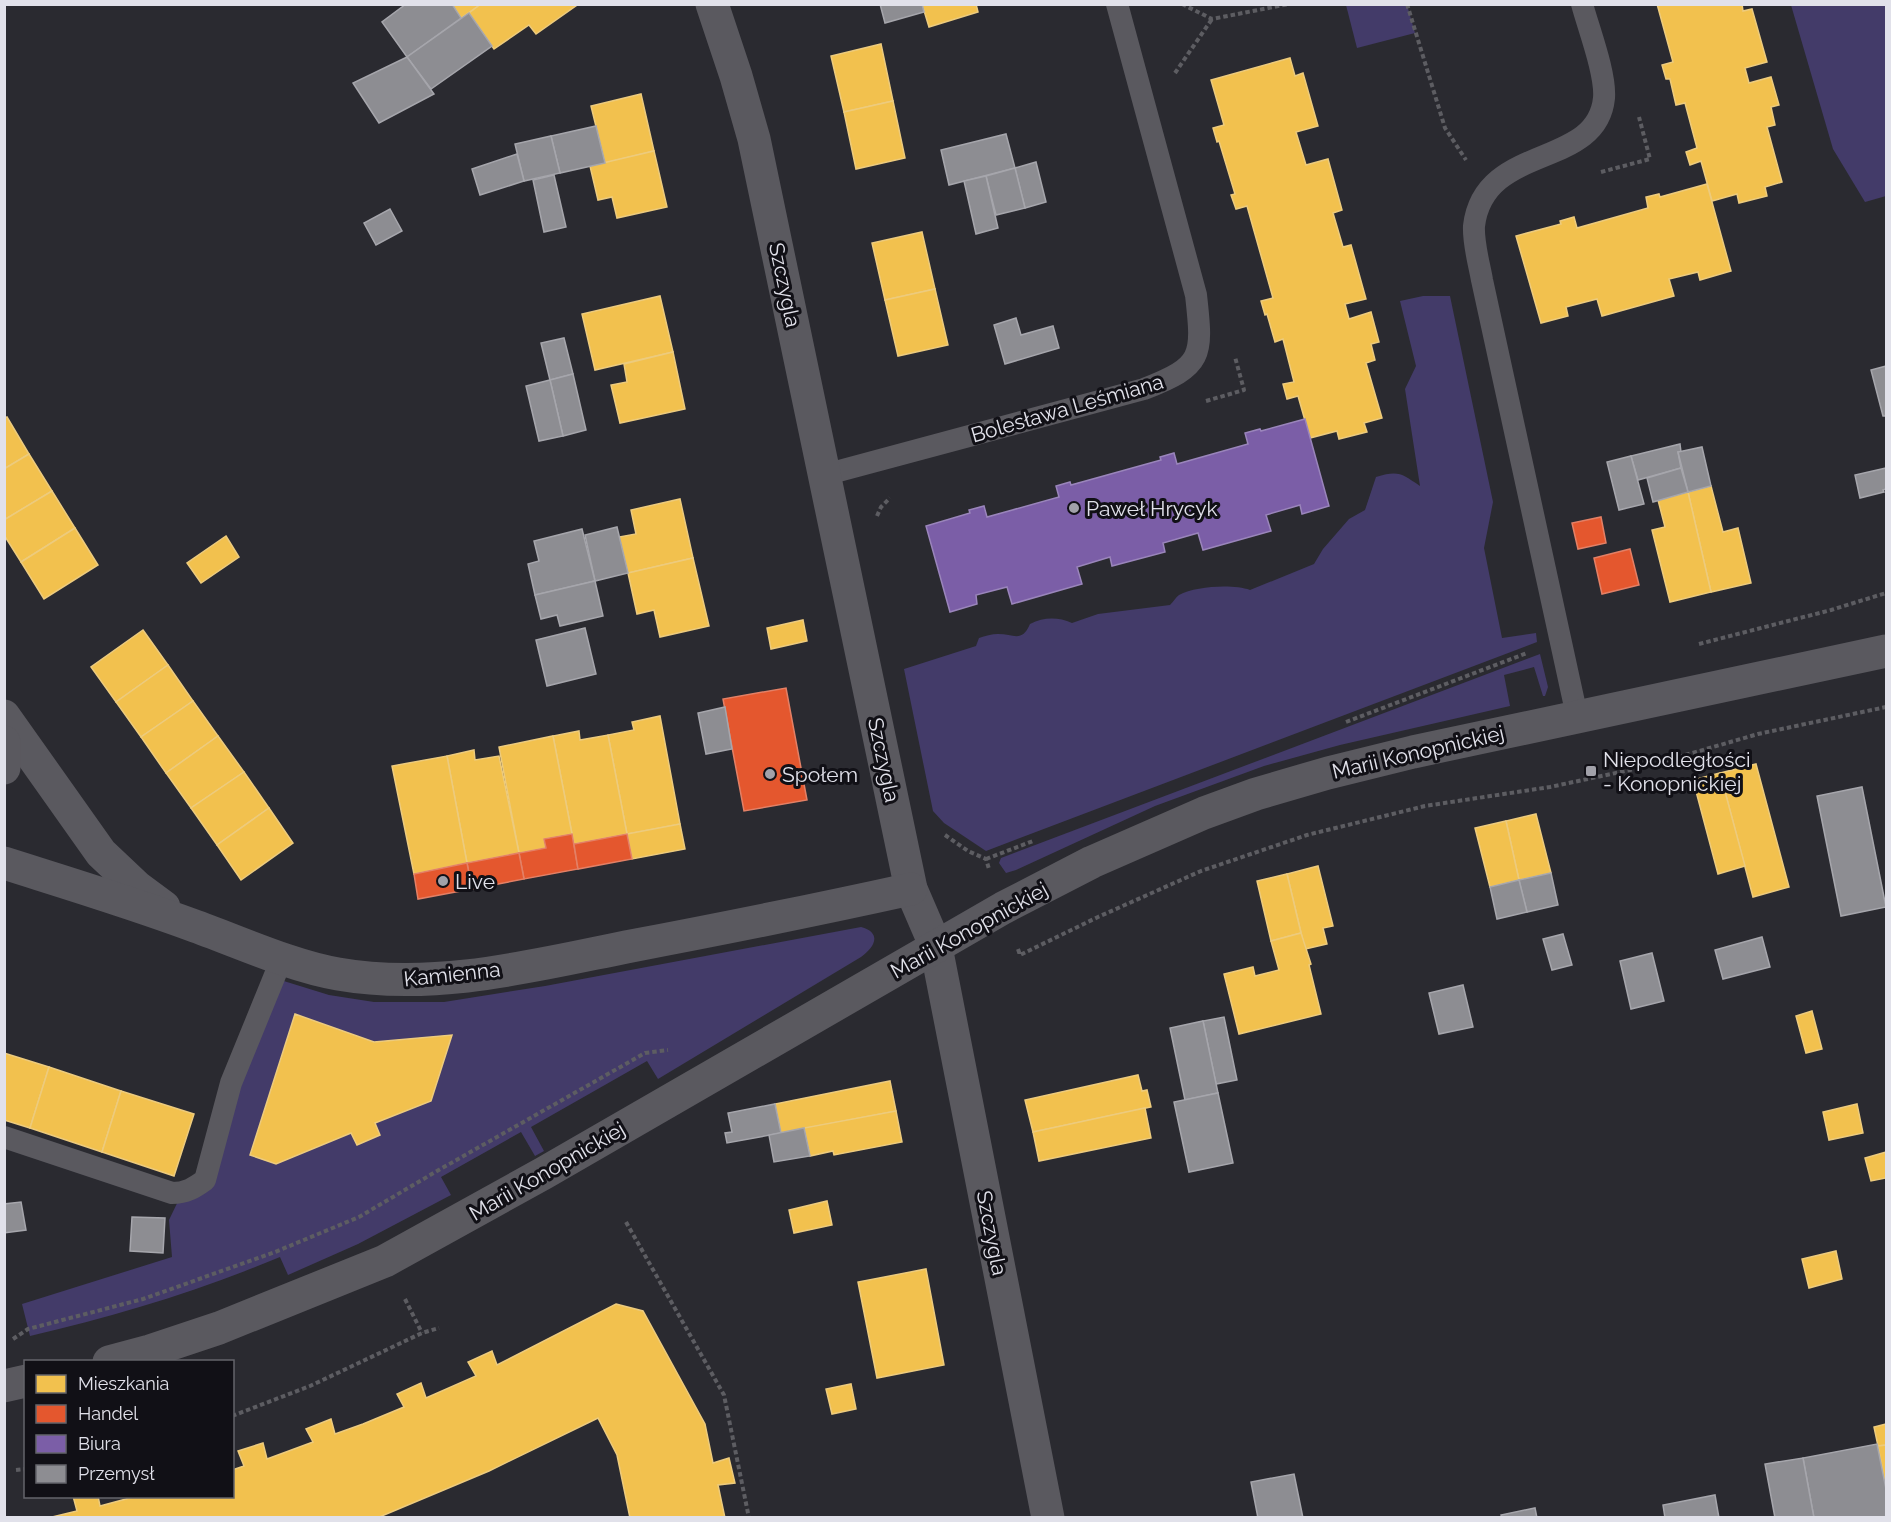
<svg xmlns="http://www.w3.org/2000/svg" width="1891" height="1522" font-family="Raleway,sans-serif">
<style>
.green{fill:#433b69}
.homes{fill:#f2c14e;stroke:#edcb7d;stroke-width:1.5}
.shops{fill:#e4572e;stroke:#e38066;stroke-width:1.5}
.offices{fill:#7b5ea7;stroke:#9a85bb;stroke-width:1.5}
.industry{fill:#8d8d92;stroke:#a6a6ac;stroke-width:1.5}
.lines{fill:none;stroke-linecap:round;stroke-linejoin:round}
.path{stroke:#5d5d62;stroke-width:4;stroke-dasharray:4.5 3;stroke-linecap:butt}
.service{stroke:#5a595f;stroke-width:22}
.minor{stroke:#5a595f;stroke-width:33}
.poi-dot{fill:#a1a1a9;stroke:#111016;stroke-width:2}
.labels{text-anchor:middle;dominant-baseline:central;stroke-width:6;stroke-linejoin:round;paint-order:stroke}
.street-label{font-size:21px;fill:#e1e1ea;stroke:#111016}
.poi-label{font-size:21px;fill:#e1e1ea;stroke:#111016;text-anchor:start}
</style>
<rect width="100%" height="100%" fill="#2a2a30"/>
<g class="green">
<polygon points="1346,5 1407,5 1415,33 1357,48"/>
<polygon points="1791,5 1886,5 1886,196 1865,202 1833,149"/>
<path d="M1423,296H1450L1493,502L1484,548L1502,638L1536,633L1537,642L986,851L944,823L933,811L904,669L976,646L979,638C985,636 992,634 998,634C1014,634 1022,643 1030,624C1044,617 1058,617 1072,623L1098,614L1170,605C1173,602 1176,597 1179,595C1196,586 1233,584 1250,590L1314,564L1323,549L1349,519L1365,510L1376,477C1399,470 1402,474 1420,486L1405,389L1416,366L1400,301Z"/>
<polygon points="1540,654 1548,687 1545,696 1543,696 1534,667 1504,675 1510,706 1340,745 1264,766 1155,806 1016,870 1006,873 999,863 1001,858"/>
<path d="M861,927C883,933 874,948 861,957L658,1079L647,1061L531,1127L544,1151L535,1156L521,1132L441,1177L451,1195L358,1244L288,1275L280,1257C199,1291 116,1316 30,1336L22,1304L172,1257L169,1220L182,1193L195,1188L274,978L329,995L374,1002H444L545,986Z"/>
</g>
<g class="homes">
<polygon points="452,4 481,4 461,18"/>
<polygon points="481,4 577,4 577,5 536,34 529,25 494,49 469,13"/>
<polygon points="922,4 976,4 978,12 929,27"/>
<polygon points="1657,4 1742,4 1743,11 1752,9 1767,62 1745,68 1749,83 1771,77 1779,105 1771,107 1775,125 1767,127 1782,182 1765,187 1767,196 1739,203 1737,194 1712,201 1701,161 1690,165 1686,152 1697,148 1685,103 1676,105 1670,79 1666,79 1662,65 1673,62"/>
<polygon points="881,44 893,101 844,112 831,56"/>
<polygon points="1290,58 1295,76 1303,73 1318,126 1296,132 1306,165 1328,159 1342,210 1333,213 1343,247 1351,245 1366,299 1345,304 1349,319 1371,312 1379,342 1371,344 1375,360 1366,363 1382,418 1364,423 1367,432 1339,439 1337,431 1310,438 1298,396 1287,399 1283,384 1294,382 1283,339 1275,342 1267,314 1265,315 1261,301 1273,298 1247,206 1236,209 1231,195 1235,194 1219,141 1217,142 1213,128 1224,125 1211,80"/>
<polygon points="641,94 654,151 605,163 591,106"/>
<polygon points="893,101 905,158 856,169 844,112"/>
<polygon points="654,151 667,207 617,218 612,197 598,200 590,166"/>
<polygon points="1707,184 1731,271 1700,280 1698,272 1669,279 1674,296 1602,316 1597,299 1566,307 1568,316 1541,323 1516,236 1561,224 1560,221 1574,217 1577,228 1648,208 1646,197 1659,194 1660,197"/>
<polygon points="922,232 935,289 885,300 872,243"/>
<polygon points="935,289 948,345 898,356 885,300"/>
<polygon points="660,296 673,352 595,370 582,314"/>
<polygon points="673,352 685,409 620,423 611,385 627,382 624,364"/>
<polygon points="7,417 29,454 4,469 4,418"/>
<polygon points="29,454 52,491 4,520 4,469"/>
<polygon points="1711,486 1723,532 1738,528 1751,583 1711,592 1688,492"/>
<polygon points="52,491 75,528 21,562 4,535 4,520"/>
<polygon points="1688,492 1711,592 1670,602 1652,530 1665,527 1658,500"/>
<polygon points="680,499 693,558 628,573 619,537 636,534 631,510"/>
<polygon points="75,528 98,565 44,599 21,562"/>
<polygon points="226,536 239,557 201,583 187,563"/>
<polygon points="693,558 709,626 660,637 654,610 637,614 628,573"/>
<polygon points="803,620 807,641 771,649 767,628"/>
<polygon points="143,630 168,665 116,702 91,667"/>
<polygon points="168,665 193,701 141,737 116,702"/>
<polygon points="193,701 218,736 166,773 141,737"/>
<polygon points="660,716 680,824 627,834 608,735 634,730 632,722"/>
<polygon points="579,731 580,740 608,735 627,834 574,844 553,736"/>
<polygon points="218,736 244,772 191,808 166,773"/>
<polygon points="553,736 572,834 544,839 546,848 519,853 499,747"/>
<polygon points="474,750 475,760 499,756 519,853 467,863 447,756"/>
<polygon points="447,756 467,863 414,874 392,766"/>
<polygon points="1756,764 1789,887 1753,897 1720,773"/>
<polygon points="244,772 269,808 217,845 191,808"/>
<polygon points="1720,773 1745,866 1718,874 1693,780"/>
<polygon points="269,808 293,843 241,880 217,845"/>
<polygon points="1536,814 1551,873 1519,880 1506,821"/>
<polygon points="1506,821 1519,880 1490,887 1475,828"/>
<polygon points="680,824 685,849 632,859 627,834"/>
<polygon points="1318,866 1333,926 1323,928 1327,944 1305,949 1287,874"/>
<polygon points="1287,874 1301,933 1271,941 1257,881"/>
<polygon points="1301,933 1311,964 1309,965 1321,1014 1239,1034 1224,974 1253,967 1255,976 1279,970 1271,941"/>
<polygon points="1812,1011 1822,1049 1806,1053 1796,1016"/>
<polygon points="295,1014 374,1042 452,1035 431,1101 375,1123 380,1135 357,1145 351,1133 276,1164 250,1155"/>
<polygon points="4,1053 49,1067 30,1128 4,1120"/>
<polygon points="49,1067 121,1091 102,1152 30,1128"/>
<polygon points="1138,1075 1142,1091 1147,1090 1151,1107 1033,1132 1025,1100"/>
<polygon points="890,1081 896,1111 781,1133 775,1104"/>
<polygon points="121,1091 194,1114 174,1176 102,1152"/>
<polygon points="1857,1104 1863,1133 1829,1140 1823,1112"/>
<polygon points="1145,1108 1151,1138 1039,1161 1033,1132"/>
<polygon points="896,1111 902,1142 834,1155 833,1151 810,1156 804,1128"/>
<polygon points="1886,1152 1886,1178 1871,1181 1865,1158"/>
<polygon points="827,1201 832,1225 794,1233 789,1210"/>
<polygon points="1836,1251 1842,1279 1809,1288 1802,1259"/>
<polygon points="926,1269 944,1365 877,1378 858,1282"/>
<polygon points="616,1304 643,1311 705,1424 713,1463 729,1458 735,1483 718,1485 725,1518 630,1518 617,1455 598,1418 489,1471 377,1518 48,1518 77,1511 73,1496 98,1496 100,1506 137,1496 232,1496 232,1470 244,1466 238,1451 263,1443 267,1459 313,1442 306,1429 331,1419 335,1434 363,1424 404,1407 397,1394 421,1383 426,1398 476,1376 468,1362 492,1351 497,1365"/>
<polygon points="851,1384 856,1409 832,1414 826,1389"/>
<polygon points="1886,1424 1886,1445 1878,1446 1874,1427"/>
<polygon points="1886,1445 1886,1489 1878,1446"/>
</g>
<g class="shops">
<polygon points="1601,517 1606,543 1578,549 1572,523"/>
<polygon points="1630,549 1639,585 1602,594 1594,558"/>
<polygon points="786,688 807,800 744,811 723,699"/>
<polygon points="572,834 578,869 524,879 519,853 546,848 544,839"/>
<polygon points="627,834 632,859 578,869 574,844"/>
<polygon points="519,853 524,879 472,889 467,863"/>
<polygon points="467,863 472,889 418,899 414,874"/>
</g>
<polygon class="offices" points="1305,419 1329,506 1302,514 1300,505 1266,515 1271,531 1203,550 1198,533 1163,543 1165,552 1112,566 1110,557 1077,567 1082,584 1012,604 1007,587 976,595 977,604 950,612 926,526 970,513 969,510 984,506 987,517 1059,497 1056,486 1070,482 1071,485 1161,460 1160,457 1174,453 1177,464 1248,444 1245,433 1260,429 1261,431"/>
<g class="industry">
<polygon points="406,4 452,4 461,18 407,57 382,22"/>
<polygon points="880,4 922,4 924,12 885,23"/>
<polygon points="469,13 492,46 431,89 407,57"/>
<polygon points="407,57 434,94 379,123 353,83"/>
<polygon points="596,126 605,163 560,173 551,136"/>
<polygon points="1006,134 1015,168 949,185 941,150"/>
<polygon points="551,136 560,173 524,181 515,144"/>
<polygon points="517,154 524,181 480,195 472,169"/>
<polygon points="1036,162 1046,202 1025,208 1015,168"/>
<polygon points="1015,168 1025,208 996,215 986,176"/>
<polygon points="554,175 566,227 544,232 533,180"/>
<polygon points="986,176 998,228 976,234 964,181"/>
<polygon points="390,209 402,231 376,245 364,223"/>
<polygon points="1016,318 1021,335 1053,326 1059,348 1005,364 994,325"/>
<polygon points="564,338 573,374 550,380 541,343"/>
<polygon points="1886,366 1886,416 1883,416 1871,370"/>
<polygon points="573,374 586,430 563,436 550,380"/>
<polygon points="550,380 563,436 539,441 526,386"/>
<polygon points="1680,444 1681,452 1678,452 1681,468 1638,480 1631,456"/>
<polygon points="1702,447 1711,486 1688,492 1678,452"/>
<polygon points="1631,456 1644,504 1619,510 1607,462"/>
<polygon points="1681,468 1688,492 1653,502 1647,478"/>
<polygon points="1886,468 1886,489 1883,490 1884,492 1860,498 1855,475"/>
<polygon points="617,527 628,573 595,581 585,535"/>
<polygon points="582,529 595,581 535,595 528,564 539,561 534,541"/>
<polygon points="595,581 603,616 560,626 557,615 541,619 535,595"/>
<polygon points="585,628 596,674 547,686 536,640"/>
<polygon points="725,707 732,749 706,754 698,713"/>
<polygon points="1862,787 1886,907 1841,916 1817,796"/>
<polygon points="1551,873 1558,905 1527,912 1519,880"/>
<polygon points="1519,880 1527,912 1497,919 1490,887"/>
<polygon points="1563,934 1572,965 1552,970 1543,939"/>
<polygon points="1762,937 1770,967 1723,979 1715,950"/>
<polygon points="1652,953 1664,1001 1631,1009 1620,961"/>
<polygon points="1463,985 1473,1027 1439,1034 1429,993"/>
<polygon points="1224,1017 1237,1080 1216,1084 1203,1021"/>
<polygon points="1203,1021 1218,1093 1185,1100 1170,1028"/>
<polygon points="1218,1093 1233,1163 1189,1172 1174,1102"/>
<polygon points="775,1104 781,1133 727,1143 725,1133 732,1132 728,1113"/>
<polygon points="804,1128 810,1156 774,1162 769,1135"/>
<polygon points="21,1202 26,1230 4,1233 4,1204"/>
<polygon points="132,1217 165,1218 163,1253 130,1251"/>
<polygon points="1877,1444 1886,1489 1886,1518 1814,1518 1803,1458"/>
<polygon points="1803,1458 1814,1518 1775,1518 1765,1464"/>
<polygon points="1294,1474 1303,1518 1258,1518 1251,1482"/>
<polygon points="1715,1495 1719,1518 1665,1518 1663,1505"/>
<polygon points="1535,1508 1537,1518 1502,1518 1501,1515"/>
</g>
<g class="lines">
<g class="path">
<polyline points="1182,4 1212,19 1289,4"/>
<polyline points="1407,4 1445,128 1466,160"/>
<polyline points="1175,73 1212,19"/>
<polyline points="1601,172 1650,159 1639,117"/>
<polyline points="1206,401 1244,390 1235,357"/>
<polyline points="877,516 881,507 890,498"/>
<polyline points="1699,644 1831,610 1886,593"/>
<polyline points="1346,722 1527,653"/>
<polyline points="945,835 968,851 986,859 989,869"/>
<polyline points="986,859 1033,841"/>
<polyline points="1018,949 1020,955 1098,917 1201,871 1307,835 1425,806 1550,787 1644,767 1758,734 1886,707"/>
<polyline points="626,1222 724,1395 749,1518"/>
<polyline points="405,1299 422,1333"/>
<polyline points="13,1339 28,1329 143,1299 275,1252 359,1217 437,1171 645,1053 668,1050"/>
<polyline points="232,1416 310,1386 422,1333 439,1328"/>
<polyline points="16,1470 26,1469"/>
</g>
<g class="service">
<path d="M824,475L1144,389C1203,366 1203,357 1196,295L1117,4"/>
<path d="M1577,716L1482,280C1479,263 1473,243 1474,226C1484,142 1597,170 1604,98C1606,74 1589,30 1582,4"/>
<path d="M4,1137L172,1193C186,1193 194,1188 205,1180L231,1083L282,958"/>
</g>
<g class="minor">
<polyline points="712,4 736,76 754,139 911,889 936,947 1048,1518"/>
<polyline points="4,716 101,853 137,887 164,907"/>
<polyline points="4,742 4,768"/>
<path d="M4,863C67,883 130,902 192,925C237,941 291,966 338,974C434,991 532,966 626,947C721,929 816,910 911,889"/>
<polyline points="109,1362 150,1351 219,1328 385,1261 544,1173 1003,908 1092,862 1204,813 1256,794 1328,773 1413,752 1886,651"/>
<polyline points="4,1386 26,1381"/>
</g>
</g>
<g class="poi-dot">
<circle cx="1074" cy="508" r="6"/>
<rect x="1585" y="765" width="12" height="12" rx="3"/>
<circle cx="770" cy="774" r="6"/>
<circle cx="443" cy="881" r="6"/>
</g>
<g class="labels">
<g class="street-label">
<text transform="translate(785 285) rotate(78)">Szczygla</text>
<text transform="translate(1067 408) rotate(-16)">Bolesława Leśmiana</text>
<text transform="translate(1418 752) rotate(-13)">Marii Konopnickiej</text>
<text transform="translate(884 760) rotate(78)">Szczygla</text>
<text transform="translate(969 930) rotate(-29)">Marii Konopnickiej</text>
<text transform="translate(452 974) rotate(-6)">Kamienna</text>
<text transform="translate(547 1171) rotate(-30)">Marii Konopnickiej</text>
<text transform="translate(992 1233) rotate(79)">Szczygla</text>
</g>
<g class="poi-label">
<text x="1086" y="508">Paweł Hrycyk</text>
<text x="1603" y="759">Niepodległości<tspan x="1603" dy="24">- Konopnickiej</tspan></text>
<text x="782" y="774">Społem</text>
<text x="455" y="881">Live</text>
</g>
</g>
<rect width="1891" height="1522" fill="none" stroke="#e1e1ea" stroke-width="12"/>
<rect x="24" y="1360" width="210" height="138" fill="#111016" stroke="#64646b" stroke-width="1.5"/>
<rect x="36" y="1375" width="30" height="18" fill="#f2c14e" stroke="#64646b" stroke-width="1.5"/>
<text x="78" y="1390" font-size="18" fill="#e1e1ea">Mieszkania</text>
<rect x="36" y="1405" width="30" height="18" fill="#e4572e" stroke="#64646b" stroke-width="1.5"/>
<text x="78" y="1420" font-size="18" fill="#e1e1ea">Handel</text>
<rect x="36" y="1435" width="30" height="18" fill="#7b5ea7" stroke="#64646b" stroke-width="1.5"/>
<text x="78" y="1450" font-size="18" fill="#e1e1ea">Biura</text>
<rect x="36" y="1465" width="30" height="18" fill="#8d8d92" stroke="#64646b" stroke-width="1.5"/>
<text x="78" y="1480" font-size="18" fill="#e1e1ea">Przemysł</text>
</svg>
